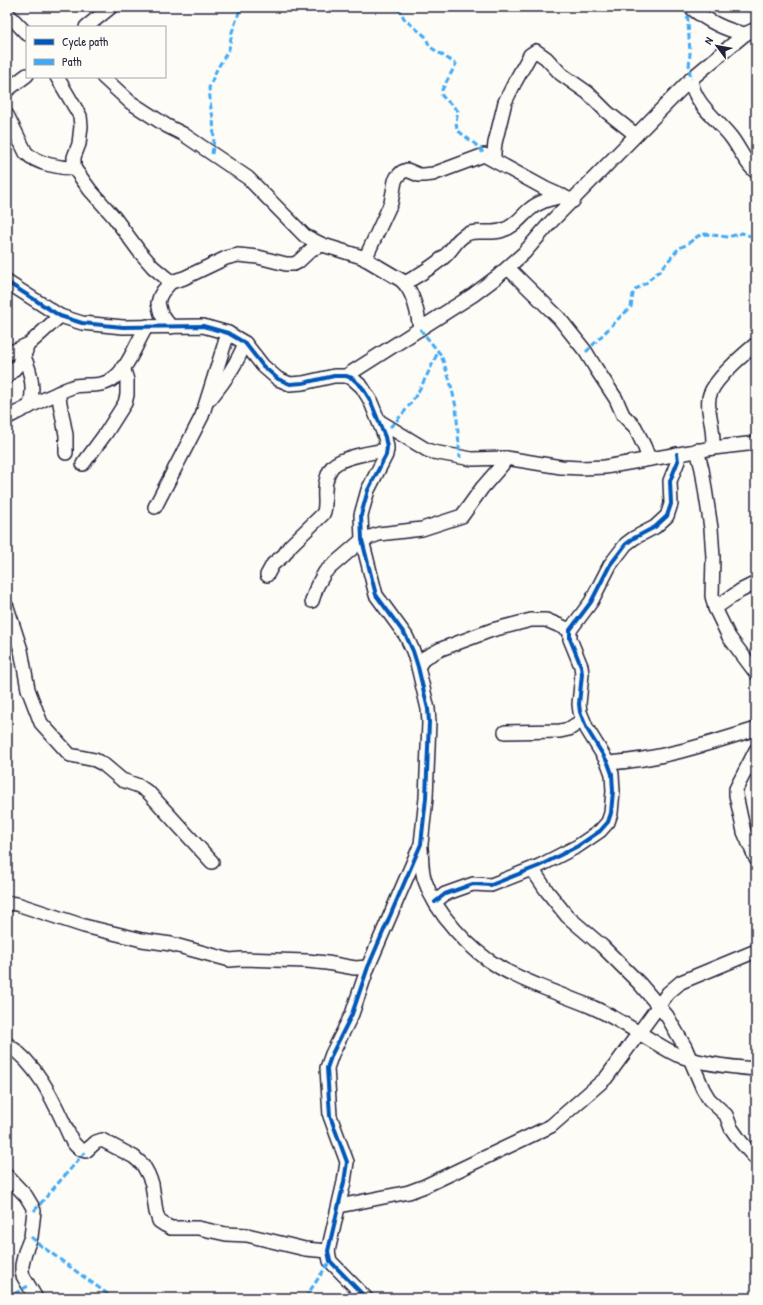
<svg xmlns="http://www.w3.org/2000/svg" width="763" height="1305" font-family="'Patrick Hand',sans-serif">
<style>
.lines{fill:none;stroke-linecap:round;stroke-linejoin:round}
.street-casing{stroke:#22223b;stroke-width:16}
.street{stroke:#fdfcf7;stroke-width:13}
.quiet{stroke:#3fa9f5;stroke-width:3;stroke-dasharray:6 3;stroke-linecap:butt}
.cycleway-casing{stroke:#fdfcf7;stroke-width:6}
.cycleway{stroke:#0057b8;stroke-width:4}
</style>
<rect width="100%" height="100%" fill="#fdfcf7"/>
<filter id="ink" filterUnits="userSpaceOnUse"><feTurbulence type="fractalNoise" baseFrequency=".025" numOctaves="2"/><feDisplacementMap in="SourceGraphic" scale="8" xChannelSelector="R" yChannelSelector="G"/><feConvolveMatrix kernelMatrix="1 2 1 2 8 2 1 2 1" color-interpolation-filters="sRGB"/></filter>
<g filter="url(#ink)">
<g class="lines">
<g class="street-casing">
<g id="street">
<path d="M690,7C706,20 725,30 745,34"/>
<polyline points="7,13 27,34"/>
<polyline points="86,27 111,7"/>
<polyline points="57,77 80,116 81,126 79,144 74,157 74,168 90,190 114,217 139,251 153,267 171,282"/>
<path d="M103,77L130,102L167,126L183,134L248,178L305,236L323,245L362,257L401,280C413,290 418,314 420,329"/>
<path d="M691,79C693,103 717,119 731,137C739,147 746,165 756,172"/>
<polyline points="7,90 27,75"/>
<path d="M7,115L26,153C37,164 60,168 74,168"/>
<polyline points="494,160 494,152 495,143 505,102 515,82 530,55 536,51 546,58 561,74 588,93 607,112 636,135"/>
<polyline points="365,259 391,203 395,181 397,177 402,172 407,170 419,175 424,175 433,174 484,155 546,189 573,201"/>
<polyline points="508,268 559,318 586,352 595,367 616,399 623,415 635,427 645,448 649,459"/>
<polyline points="7,282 60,316 82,323 123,327 203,326 228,333 245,343 263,366 278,379 290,384 303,383 334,376 346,376 352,378 362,387 370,400 385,437 387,447 386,455 368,490 361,515 362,540 376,595 406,636 413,651 418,667 428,709 429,722 426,798 421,844 368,967 352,1014 332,1054 327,1068 330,1116 347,1162 344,1182 328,1251 330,1261 366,1298"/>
<path d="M405,283C419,275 433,267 445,256C453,249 457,238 467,234C476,229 491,235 503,230C514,227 521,217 529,210C539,201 551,199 563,196"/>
<polyline points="171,327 161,314 158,303 160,296 163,291 171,282 184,278 226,258 238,255 258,257 286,264 294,264 298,262 312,249 323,245"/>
<polyline points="7,354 29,344 60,316"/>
<path d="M24,357C31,372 35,391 29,407"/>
<polyline points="346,376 473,295 497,277 524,253 550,223 691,79 745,34 756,29"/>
<polyline points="7,377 17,366 26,351"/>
<polyline points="58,393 66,435 66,453"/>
<path d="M210,399C224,382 237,364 245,343"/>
<path d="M10,416C26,408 42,400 58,393C64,390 69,388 75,386C88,384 104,387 114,378C130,365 136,343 147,326"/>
<polyline points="379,421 427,450 433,452 472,459 506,458 561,467 581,468 605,467 713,448 756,443"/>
<path d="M713,448C713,441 713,435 712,429C711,418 707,409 709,398C711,382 744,354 756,344"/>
<polyline points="697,450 702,469 711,528 713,557 712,596 715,608 729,637 756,673"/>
<polyline points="83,464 106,433 125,403 127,395 127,380 123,367"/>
<polyline points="155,507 202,416 228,333"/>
<path d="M267,575L273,564L284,555L290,546L323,514C327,506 324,498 325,490C325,483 328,471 333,466C342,457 373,452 387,450"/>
<polyline points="312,601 317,586 325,572 362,540 379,534 422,529 462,516 482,488 502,465 506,458"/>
<polyline points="7,607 21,650 28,689 41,723 70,755 95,760 103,764 122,780 139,786 149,793 212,862"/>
<polyline points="715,608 740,591 756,583"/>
<polyline points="418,667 424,658 441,649 492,630 531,620 546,620 570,630"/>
<polyline points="505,732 560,731 569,729 583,720"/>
<polyline points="756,750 736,789 736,795 744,832 756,859"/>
<path d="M608,763C659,760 708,744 756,729"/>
<path d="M421,848C422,859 421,871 425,881C436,914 470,950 499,967C528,984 561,994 592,1007C622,1020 648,1040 677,1055C702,1064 729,1067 756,1069"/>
<polyline points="532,869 547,891 567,916 602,946 640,984 667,1016 685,1047 703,1089 709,1099 726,1115 731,1128 741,1142 756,1159"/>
<polyline points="435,902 445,894 473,884 491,885 539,866 578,846 600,831 608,822 611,813 613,791 612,774 608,763 587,729 580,712 579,704 582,674 581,666 570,639 570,630 591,602 610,565 626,544 634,538 655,527 667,516 671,504 670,481 678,461 677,454"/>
<polyline points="7,903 17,904 84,926 142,940 171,944 230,960 241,959 307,961 327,963 355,968 368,967"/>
<path d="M7,1044C41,1067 55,1105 72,1141C76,1146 79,1150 86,1151L96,1142L102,1140L134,1157L143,1165L148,1174L152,1184L156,1212L159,1221L165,1225L171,1228H198L226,1234L247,1235L305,1249L328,1251"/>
<polyline points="7,1176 26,1196 32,1206 34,1211 31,1237 25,1252 22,1265 22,1271 23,1276 36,1298"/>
<polyline points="339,1206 409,1192 425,1186 551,1126 606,1078 668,993 681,982 756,951"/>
</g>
</g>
<use href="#street" class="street"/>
<g class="quiet">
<polyline points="398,7 405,20 425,36 430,47 456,64 442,90 442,96 458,111 456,122 457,130 480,148 484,155"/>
<polyline points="687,7 690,53 689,68 691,79"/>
<polyline points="212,154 214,139 213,117 211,109 209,88 216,71 229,49 232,32 241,7"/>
<polyline points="420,329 441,355 450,381 456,407 460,458"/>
<polyline points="586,352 621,316 628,310 631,307 633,294 636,289 646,283 655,274 660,271 679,248 686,245 698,236 705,234 728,237 742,233 756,238"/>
<path d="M390,427C413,406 425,380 438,352"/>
<polyline points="34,1211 86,1151"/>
<polyline points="31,1237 40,1245 113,1298"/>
<polyline points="7,1298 28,1286"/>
<polyline points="305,1298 330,1261"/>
</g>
<g class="cycleway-casing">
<g id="cycleway">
<polyline points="7,282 60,316 82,323 123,327 203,326 228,333 245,343 263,366 278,379 290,384 303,383 334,376 346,376 352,378 362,387 370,400 385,437 387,447 386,455 368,490 361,515 362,540 376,595 406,636 413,651 418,667 428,709 429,722 426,798 421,844 368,967 352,1014 332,1054 327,1068 330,1116 347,1162 344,1182 328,1251 330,1261 366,1298"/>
<polyline points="435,902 445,894 473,884 491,885 539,866 578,846 600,831 608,822 611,813 613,791 612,774 608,763 587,729 580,712 579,704 582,674 581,666 570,639 570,630 591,602 610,565 626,544 634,538 655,527 667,516 671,504 670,481 678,461 677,454"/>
</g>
</g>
<use href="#cycleway" class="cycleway"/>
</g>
</g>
<rect width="763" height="1305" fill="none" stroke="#fdfcf7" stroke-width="24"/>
<rect x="12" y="12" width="739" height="1281" fill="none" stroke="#22223b" stroke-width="1.5" filter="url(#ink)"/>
<rect x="26" y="26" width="140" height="52" fill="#fdfcf7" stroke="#a5a5ac"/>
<rect x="34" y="39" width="20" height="6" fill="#0057b8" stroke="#a5a5ac"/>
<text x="62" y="46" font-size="12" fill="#22223b">Cycle path</text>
<rect x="34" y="59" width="20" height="6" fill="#3fa9f5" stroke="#a5a5ac"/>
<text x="62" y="66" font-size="12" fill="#22223b">Path</text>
<g transform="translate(717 46) rotate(302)" stroke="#fdfcf7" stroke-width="3" paint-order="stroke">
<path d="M0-3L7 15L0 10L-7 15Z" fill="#22223b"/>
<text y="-6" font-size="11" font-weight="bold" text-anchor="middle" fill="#22223b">N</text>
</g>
</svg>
